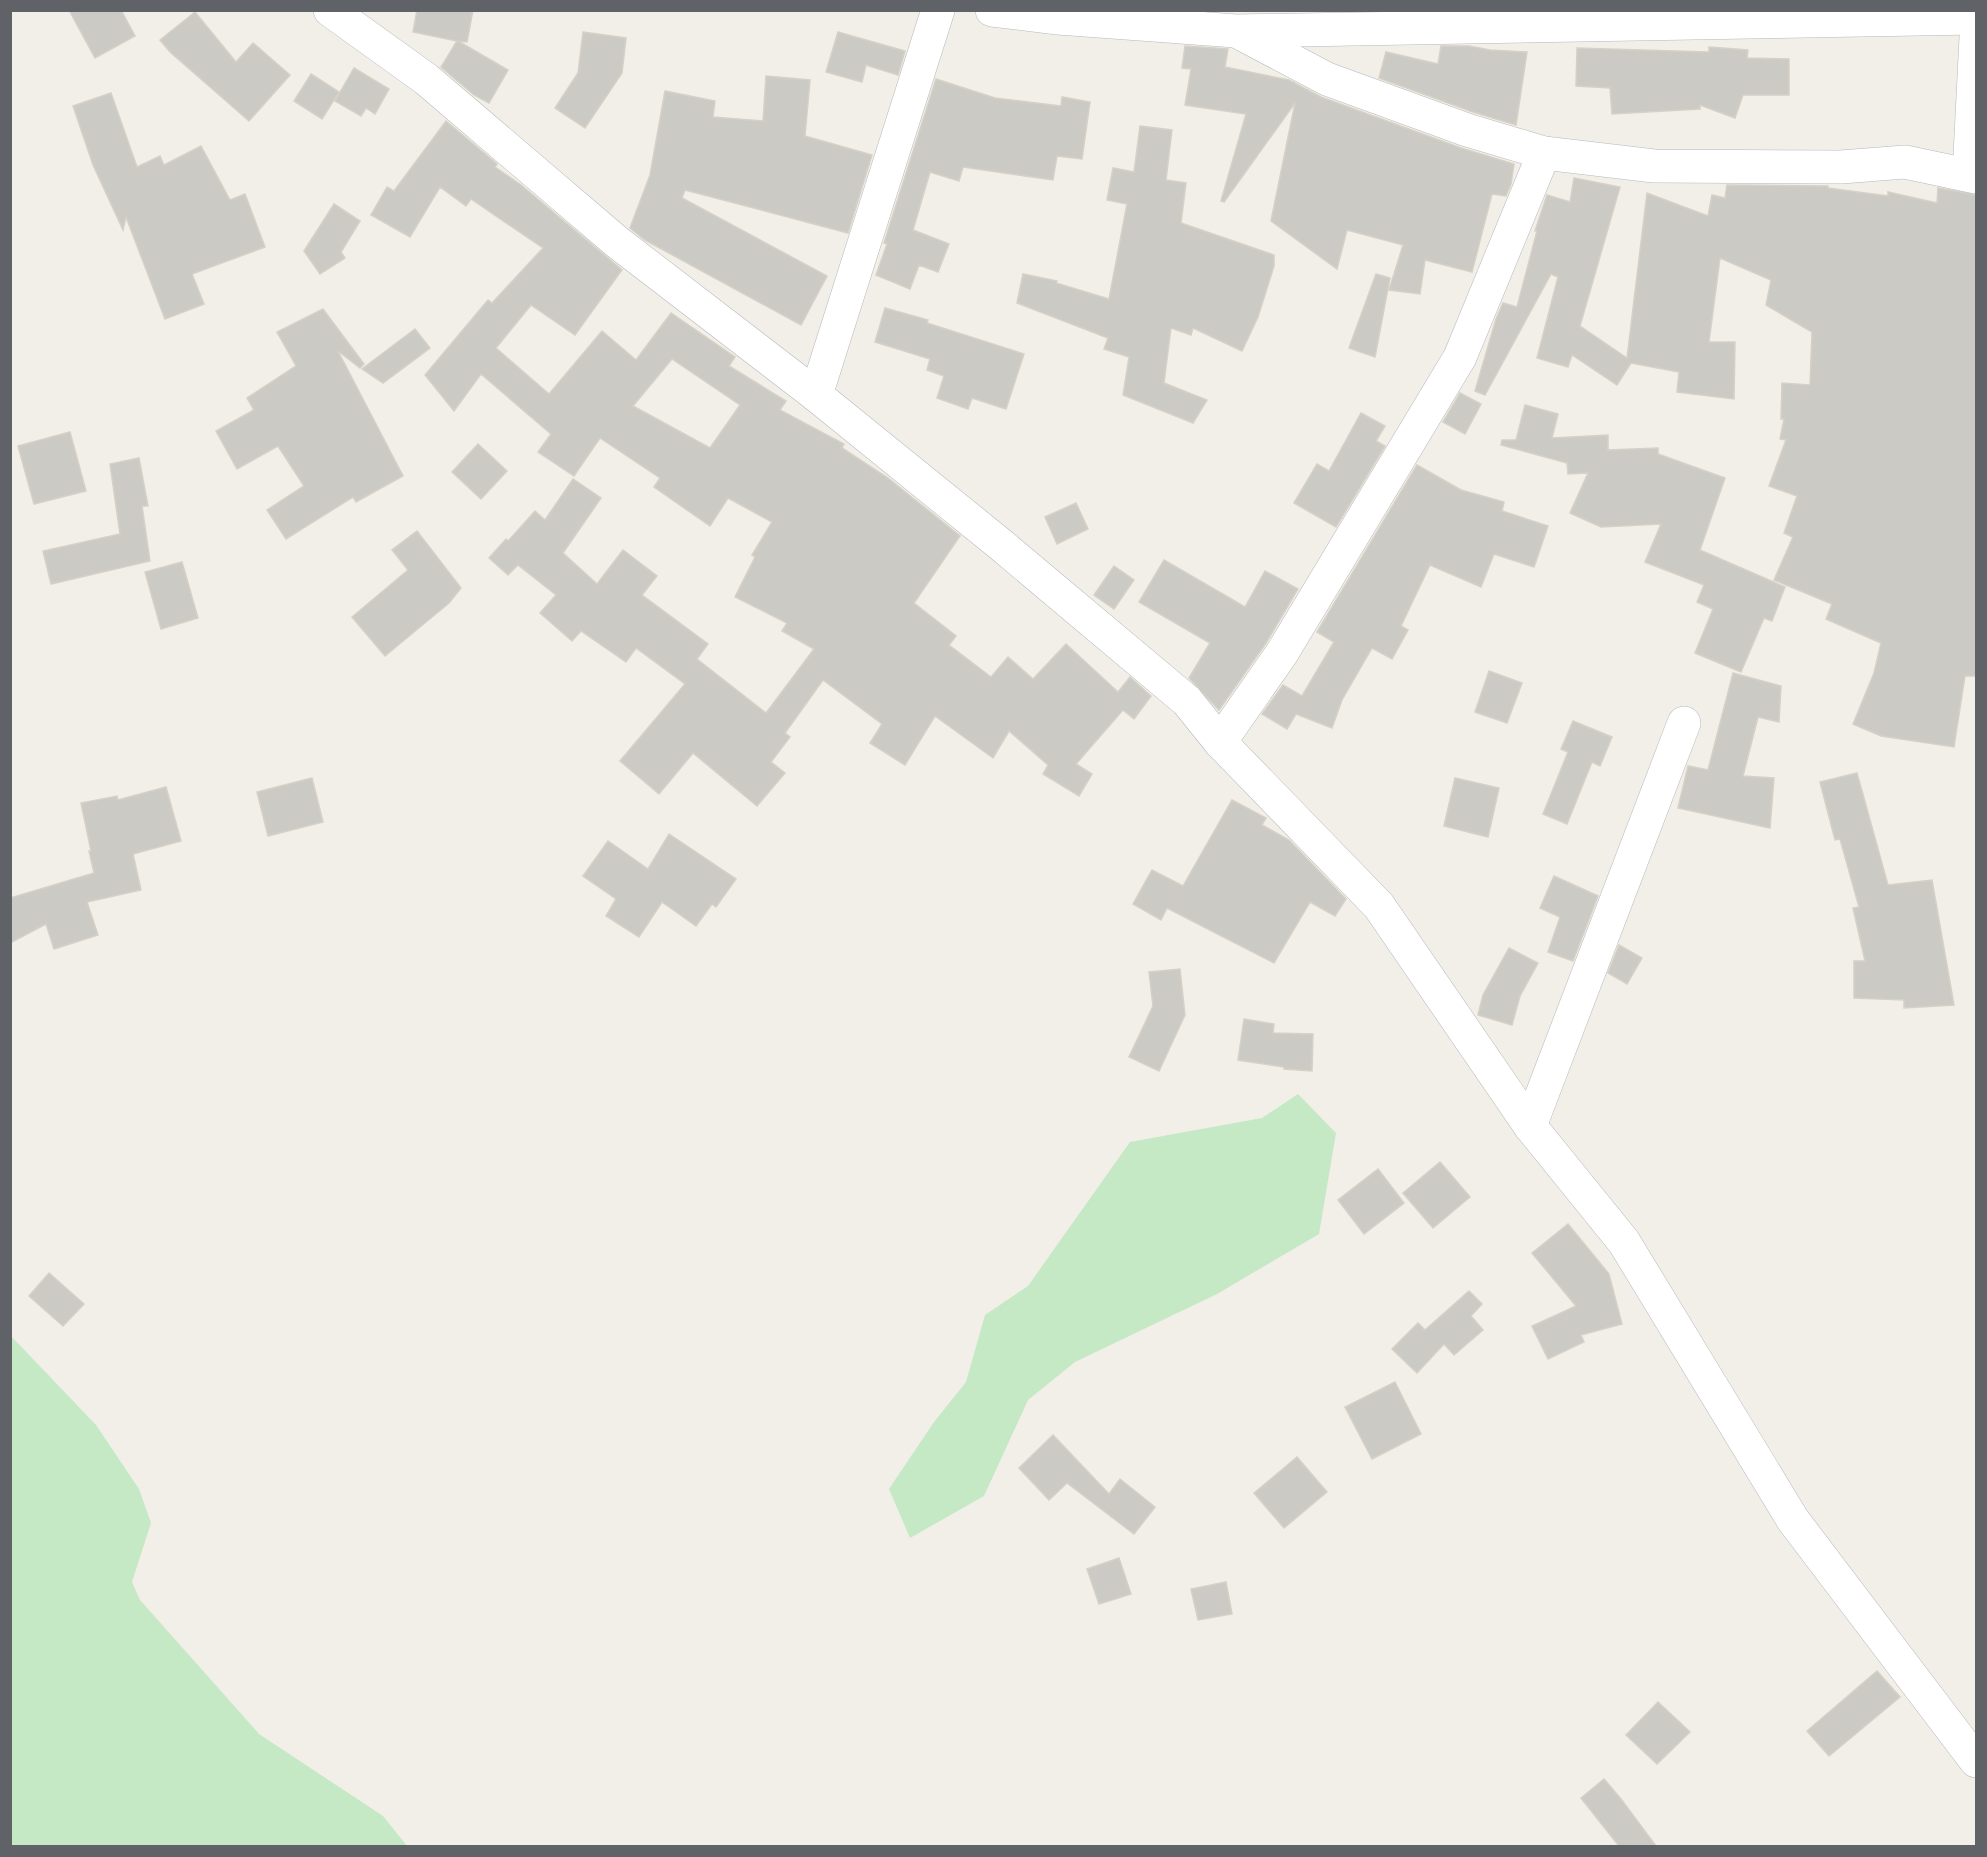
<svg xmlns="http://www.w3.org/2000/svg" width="1987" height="1857" font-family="'Varela Round',sans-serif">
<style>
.green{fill:#c5e8c5}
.building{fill:#cccac5;stroke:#d6d1c6;stroke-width:1.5;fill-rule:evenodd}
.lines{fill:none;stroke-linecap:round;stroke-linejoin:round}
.minor-casing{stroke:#b5b8bc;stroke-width:34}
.minor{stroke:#fff;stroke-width:33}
</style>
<rect width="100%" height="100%" fill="#f1efe8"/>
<g class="green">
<polygon points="1298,1094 1336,1133 1319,1234 1217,1294 1075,1362 1028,1400 984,1496 910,1538 889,1489 934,1422 966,1382 985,1315 1028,1286 1130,1142 1262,1118"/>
<polygon points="10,1335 96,1425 139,1489 151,1523 132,1582 140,1600 259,1734 383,1816 407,1846 11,1846"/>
</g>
<g class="building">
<polygon points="69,10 121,10 135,36 95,58"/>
<polygon points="417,10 473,10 467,42 458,41 508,70 489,103 474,95 441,67 457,41 413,32"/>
<polygon points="195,12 236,62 253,43 290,75 249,121 170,52 160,40"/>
<polygon points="583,32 626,38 622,73 585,128 555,108 578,73"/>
<polygon points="838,32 905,51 898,75 866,65 862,82 826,72"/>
<polygon points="1185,46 1228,49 1225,67 1289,80 1321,97 1461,148 1514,164 1511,184 1506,196 1492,194 1472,272 1425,260 1420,294 1389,290 1403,245 1347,230 1337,269 1271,221 1295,103 1224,202 1221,201 1246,114 1185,105 1191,69 1182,68"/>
<polygon points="1441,46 1469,46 1490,50 1527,52 1516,125 1473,112 1379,78 1386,52 1438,64"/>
<polygon points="1709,47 1748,50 1747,58 1789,59 1789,95 1743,95 1735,118 1700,105 1700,109 1612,114 1610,88 1576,86 1577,48 1709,52"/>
<polygon points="354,68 389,89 375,114 366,108 361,116 335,101"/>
<polygon points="311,74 339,92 322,119 294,101"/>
<polygon points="766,76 810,80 805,136 872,155 848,233 685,190 682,198 827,276 801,325 645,240 630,228 650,175 665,91 715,101 713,117 763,121"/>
<polygon points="936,79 995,98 1061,106 1062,97 1090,102 1082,159 1057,156 1053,180 963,167 959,181 930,172 913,230 949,244 938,272 919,265 910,289 876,275 887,244 884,243"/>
<polygon points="111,93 137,167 160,156 164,165 201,146 230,200 245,194 265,247 192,274 204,304 165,319 126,217 123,230 93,165 73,106"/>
<path d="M446,121L497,164L495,167L521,185L622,270L575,335L531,305L496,348L549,394L602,331L636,360L671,313L735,357L729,366L786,401L780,410L844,444L842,448L888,478L960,536L914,603L956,636L949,645L991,677L1008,657L1033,679L1066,644L1118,692L1130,677L1151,696L1134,719L1123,710L1076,764L1092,774L1079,796L1043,774L1048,765L1009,731L993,758L935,716L905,765L870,743L882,724L823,680L785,733L790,737L771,762L785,773L757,806L693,753L659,794L620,761L685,684L636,648L626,662L581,631L572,641L540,613L556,595L518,565L508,575L489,558L506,539L508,541L535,511L545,520L573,479L601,498L563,553L597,584L623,550L657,576L642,595L708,644L697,659L766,713L814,649L782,631L787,623L735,597L755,557L752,555L772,522L728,498L710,526L654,487L660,478L600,438L574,476L538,452L551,434L481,374L454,411L425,375L488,300L492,303L543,248L471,199L466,206L440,187L410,237L371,215L387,187L394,191ZM672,359L740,405L710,448L633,406Z"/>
<polygon points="1140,126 1172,130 1166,180 1186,183 1181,223 1274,255 1274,266 1258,317 1242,351 1193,328 1191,335 1171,328 1164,383 1207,400 1193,423 1123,395 1129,357 1104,349 1108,338 1017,303 1023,274 1057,281 1056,283 1109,299 1127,204 1107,200 1113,168 1134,172"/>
<polygon points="1574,178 1620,187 1580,326 1627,358 1647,193 1708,216 1712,195 1725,198 1727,185 1828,186 1828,188 1888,196 1888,192 1937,203 1938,188 1977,195 1977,676 1965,676 1954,747 1881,736 1853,724 1874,673 1881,643 1826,619 1832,604 1774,580 1793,537 1784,533 1797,496 1769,486 1786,440 1780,439 1784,419 1781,419 1782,383 1810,385 1812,332 1766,305 1771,280 1720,258 1709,342 1735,342 1734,399 1677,392 1679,372 1631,363 1617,385 1572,355 1568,367 1537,358 1558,277 1551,274 1485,395 1475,391 1496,319 1503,303 1517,307 1537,231 1535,231 1547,195 1570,202"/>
<polygon points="334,204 360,221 341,252 345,258 320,274 304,251"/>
<polygon points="1376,274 1390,278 1375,357 1349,348"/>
<polygon points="885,308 928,320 927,323 1024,354 1006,409 972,398 968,409 937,398 944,376 927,370 930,359 875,342"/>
<polygon points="323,309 364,364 360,368 338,351 403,476 356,502 353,497 286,539 267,510 304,486 278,446 237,469 216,431 254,410 247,398 296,366 277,332"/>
<polygon points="415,329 430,348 383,383 362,369"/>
<polygon points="1460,393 1481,404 1465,434 1443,422"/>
<polygon points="1525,405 1558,414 1552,438 1608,435 1608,450 1658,448 1658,454 1725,478 1700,550 1785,587 1772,621 1764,618 1741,672 1695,653 1713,609 1697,602 1704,585 1645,562 1661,524 1601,527 1570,513 1588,473 1568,474 1567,463 1501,445 1502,440 1516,440"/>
<polygon points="1361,413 1385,426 1376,441 1385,446 1336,527 1294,503 1317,464 1329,471"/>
<polygon points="70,432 86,491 34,504 18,446"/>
<polygon points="478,444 507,471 481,499 452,472"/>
<polygon points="139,458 148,506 142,506 150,561 51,584 43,551 120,534 110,464"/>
<polygon points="1417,465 1461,490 1504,502 1502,511 1548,526 1534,567 1494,554 1481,587 1430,565 1401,626 1408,630 1392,659 1372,648 1342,700 1332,728 1296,714 1287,729 1262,714 1283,685 1302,696 1334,642 1317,632"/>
<polygon points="1076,503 1088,529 1057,544 1045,517"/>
<polygon points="417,531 461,588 449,603 385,656 352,617 408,570 392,550"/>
<polygon points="1164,560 1245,607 1265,571 1298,589 1266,643 1219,710 1189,678 1210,643 1139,602"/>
<polygon points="182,562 198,618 161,629 145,572"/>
<polygon points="1114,566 1134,580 1114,609 1094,595"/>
<polygon points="1489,671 1522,683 1507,723 1475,712"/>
<polygon points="1733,673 1781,686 1779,722 1758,717 1743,776 1774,778 1770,828 1678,808 1688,766 1708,770"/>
<polygon points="1573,721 1612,737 1600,766 1592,762 1567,824 1543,814 1568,752 1561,749"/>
<polygon points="1857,773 1888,885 1932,880 1954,1005 1904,1008 1904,1000 1854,998 1854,961 1865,961 1853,908 1859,907 1840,839 1835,840 1820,782"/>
<polygon points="312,778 323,822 268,836 257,792"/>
<polygon points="1455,778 1499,788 1488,837 1444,826"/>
<polygon points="166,787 181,841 133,854 141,890 87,902 98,935 54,949 46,924 10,943 10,898 94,873 89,851 91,851 81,803 117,796 118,800"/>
<polygon points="1232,800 1266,818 1262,825 1289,840 1346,899 1335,916 1310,902 1274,963 1167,908 1161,920 1133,904 1152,870 1183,886"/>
<polygon points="669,834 736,879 716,907 712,904 696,926 662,902 639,937 606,916 616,899 583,876 608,841 648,869"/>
<polygon points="1554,876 1598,896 1573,961 1548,952 1560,917 1540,908"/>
<polygon points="1619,945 1642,958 1627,984 1608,973"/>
<polygon points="1509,948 1538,963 1520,996 1512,1025 1478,1015 1483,995"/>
<polygon points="1180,969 1185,1015 1159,1071 1129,1057 1153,1006 1149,972"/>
<polygon points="1244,1019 1274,1024 1273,1033 1313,1034 1312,1071 1284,1069 1284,1067 1238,1060"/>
<polygon points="1440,1162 1470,1197 1433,1228 1403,1193"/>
<polygon points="1378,1169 1404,1203 1364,1234 1338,1200"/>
<polygon points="1568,1224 1609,1274 1622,1324 1581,1335 1584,1342 1548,1359 1532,1326 1576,1306 1532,1253"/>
<polygon points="49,1273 84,1304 63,1326 29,1296"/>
<polygon points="1469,1291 1482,1304 1471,1316 1483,1330 1454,1355 1444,1344 1417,1373 1392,1349 1418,1323 1425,1330"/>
<polygon points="1395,1382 1421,1434 1372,1459 1345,1407"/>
<polygon points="1053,1435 1109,1494 1120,1479 1155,1507 1134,1534 1067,1483 1049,1500 1019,1468"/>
<polygon points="1297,1457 1327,1492 1284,1528 1254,1493"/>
<polygon points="1119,1558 1131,1594 1099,1604 1087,1569"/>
<polygon points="1226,1582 1232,1614 1198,1620 1191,1589"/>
<polygon points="1877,1671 1900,1697 1829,1756 1807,1731"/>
<polygon points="1658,1702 1690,1732 1657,1764 1626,1735"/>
<polygon points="1604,1779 1621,1799 1656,1846 1619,1846 1581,1798"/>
</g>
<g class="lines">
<g class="minor-casing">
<g id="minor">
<polyline points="330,10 426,79 617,242 816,395 938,10"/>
<polyline points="992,10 1058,18 1236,31 1976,18"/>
<polyline points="1240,33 1327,79 1467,130 1544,153 1654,166 1841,167 1905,162 1976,177"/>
<polyline points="1969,175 1976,37"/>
<polyline points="816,395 1000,544 1187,701 1220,742 1379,906 1530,1126 1624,1242 1793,1520 1976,1761"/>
<polyline points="1220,742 1282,653 1460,357 1544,153"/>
<polyline points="1530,1126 1684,723"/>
</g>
</g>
<use href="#minor" class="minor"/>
</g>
<rect width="1987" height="1857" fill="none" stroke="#5f6368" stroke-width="24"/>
</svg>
